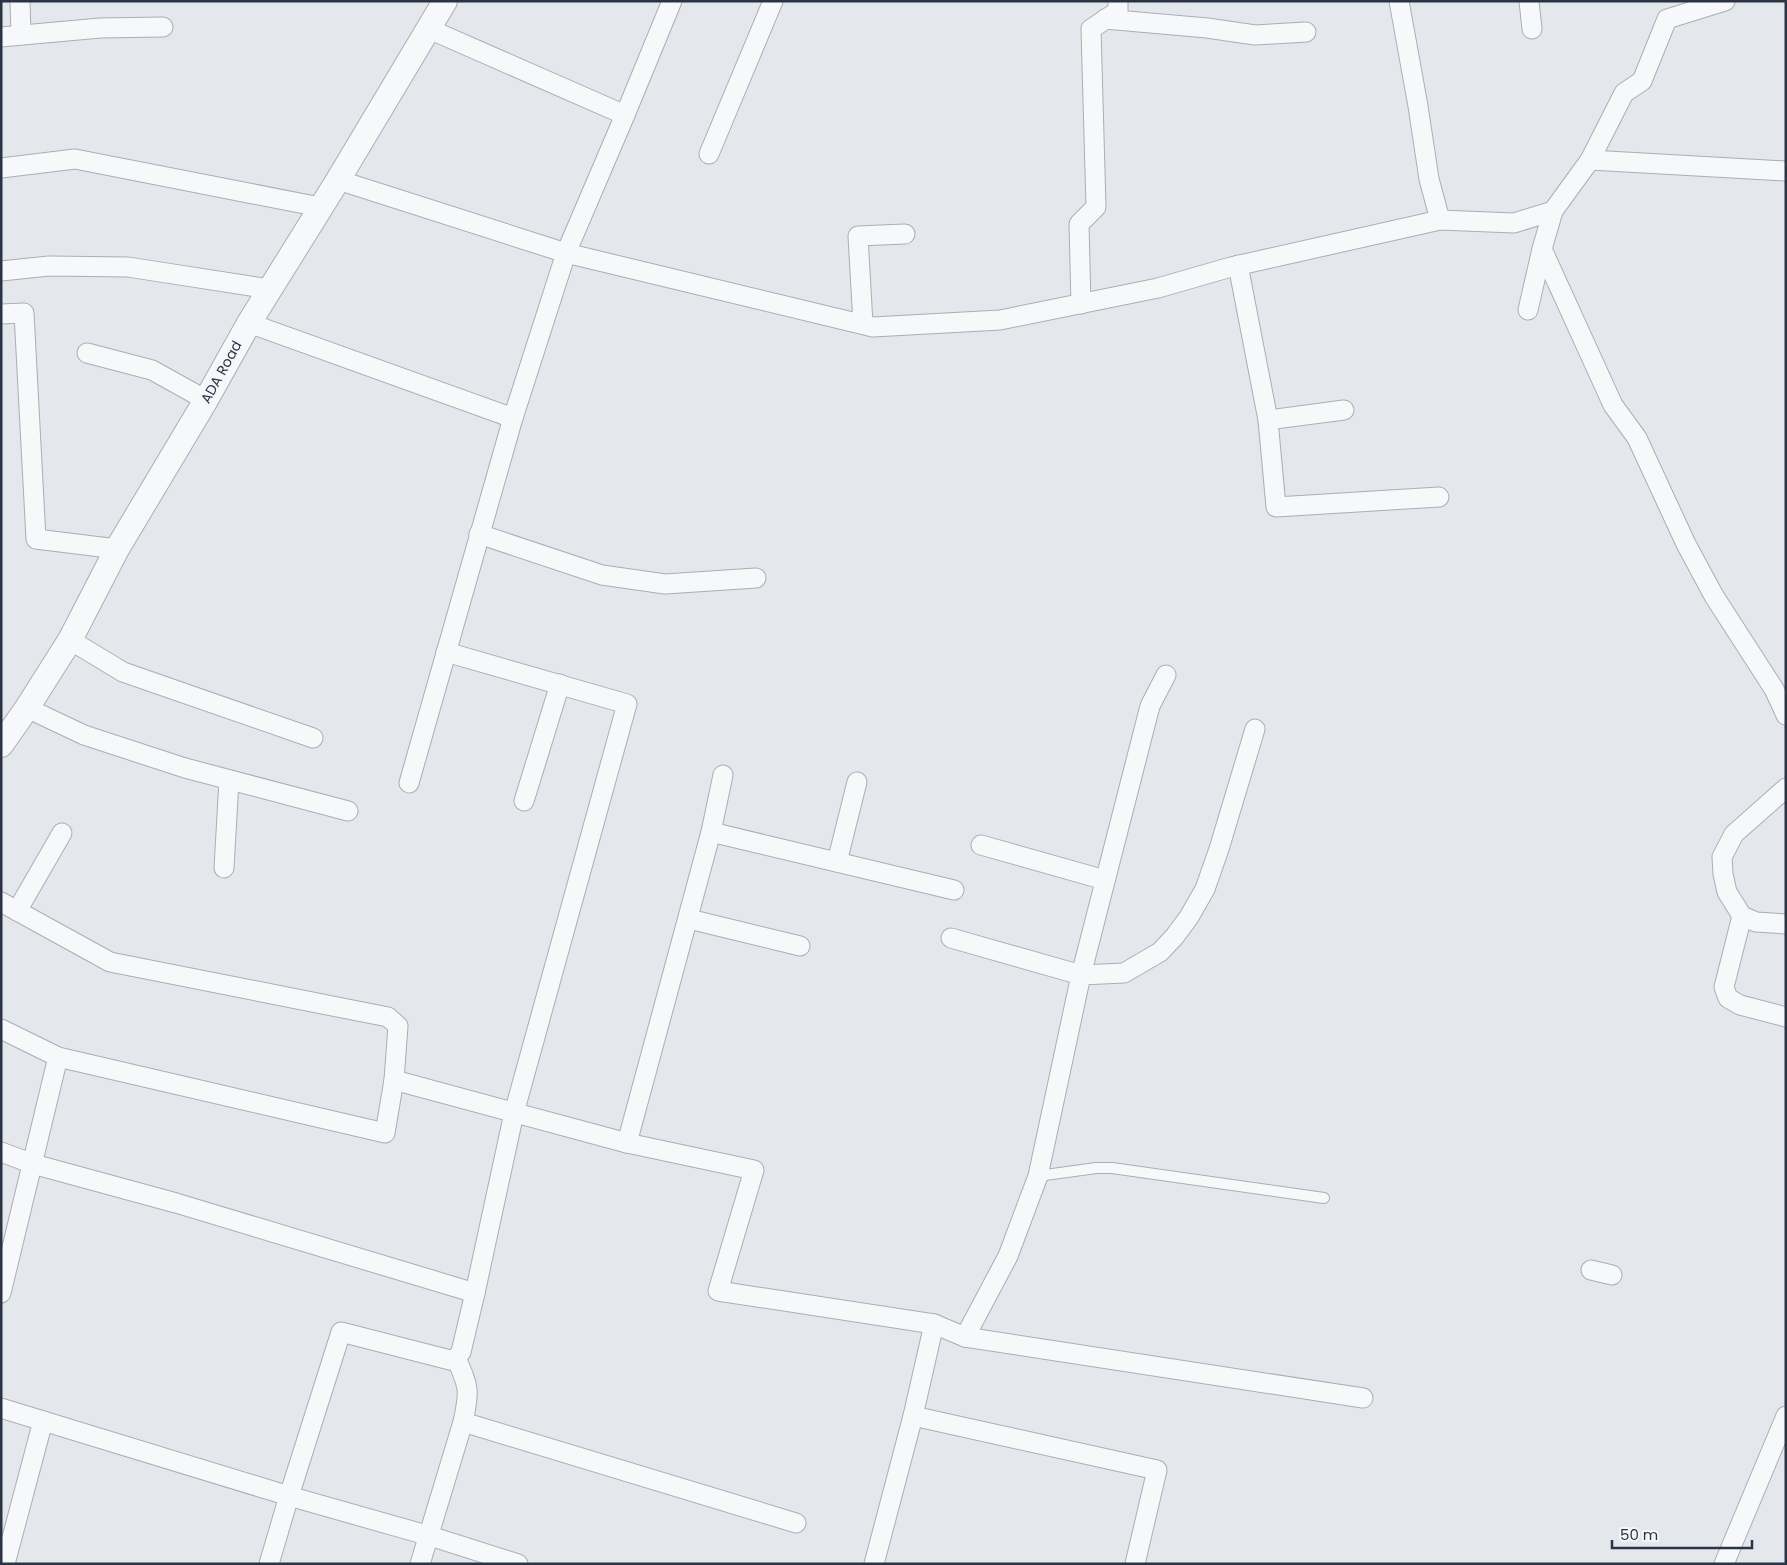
<svg xmlns="http://www.w3.org/2000/svg" width="1787" height="1565" font-family="Poppins,sans-serif">
<style>
.lines{fill:none;stroke-linecap:round;stroke-linejoin:round}
.service-casing{stroke:#a9aeb7;stroke-width:12}
.minor-casing{stroke:#a9aeb7;stroke-width:21}
.tertiary-casing{stroke:#a9aeb7;stroke-width:26}
.service{stroke:#f7f8fa;stroke-width:10}
.minor{stroke:#f7f8fa;stroke-width:19}
.tertiary{stroke:#f7f8fa;stroke-width:24}
.labels{text-anchor:middle;dominant-baseline:central;stroke-width:4.5;stroke-linejoin:round;paint-order:stroke}
.street-label{font-size:14px;fill:#2b3445;stroke:#f4f6f9}
</style>
<rect width="100%" height="100%" fill="#e4e7ec"/>
<g class="lines">
<g class="service-casing">
<polyline id="service" points="1038,1176 1096,1168 1112,1168 1324,1198"/>
</g>
<g class="minor-casing">
<g id="minor">
<polyline points="20,1 21,34"/>
<polyline points="1399,1 1418,106 1429,179 1440,220"/>
<polyline points="1529,1 1532,29"/>
<polyline points="1105,19 1207,28 1255,35 1306,32"/>
<polyline points="1,37 100,28 163,27"/>
<polyline points="625,115 672,1"/>
<polyline points="709,154 773,1"/>
<polyline points="1590,160 1786,171"/>
<polyline points="1,168 75,159 320,207"/>
<polyline points="338,180 566,253 873,327 1000,320 1158,288 1231,267 1440,220 1514,223 1553,211"/>
<polyline points="1542,249 1613,405 1637,438 1686,544 1714,596 1774,689 1786,715"/>
<polyline points="1238,265 1268,420 1276,507 1439,497"/>
<polyline points="1,271 49,266 128,267 269,289"/>
<polyline points="1081,304 1079,224 1096,207 1091,29 1118,11 1118,1"/>
<polyline points="1528,310 1542,249 1553,211 1590,160 1624,93 1642,81 1667,19 1725,1"/>
<polyline points="1,314 24,313 36,539 117,549"/>
<polyline points="249,323 513,418"/>
<polyline points="863,324 858,236 905,234"/>
<polyline points="87,353 152,370 206,400"/>
<polyline points="1268,420 1344,410"/>
<polyline points="479,534 602,575 665,584 756,578"/>
<polyline points="70,640 123,672 313,738"/>
<polyline points="27,708 84,735 185,768 348,811"/>
<polyline points="409,783 513,418 566,253 625,115 429,29"/>
<polyline points="1786,788 1734,834 1722,857 1723,874 1727,892 1742,916 1756,922 1786,924"/>
<polyline points="524,801 560,684"/>
<polyline points="711,832 954,890"/>
<polyline points="981,845 1105,880"/>
<polyline points="837,862 857,782"/>
<polyline points="224,868 229,780"/>
<polyline points="1,902 110,962 388,1017 398,1026 394,1080 627,1143 754,1170 718,1291 934,1324 913,1416 874,1564"/>
<polyline points="17,911 62,833"/>
<polyline points="1742,916 1724,987 1728,998 1740,1005 1786,1017"/>
<polyline points="689,919 800,946"/>
<polyline points="951,938 1081,975 1150,706 1166,675"/>
<polyline points="1,1029 58,1057 385,1133 394,1080"/>
<polyline points="627,1143 711,832 723,775"/>
<polyline points="1,1152 33,1164 176,1203 475,1293 514,1113 627,704 446,652"/>
<polyline points="1591,1270 1612,1275"/>
<polyline points="1,1293 58,1057"/>
<polyline points="934,1324 965,1337 1363,1398"/>
<polyline points="965,1337 1008,1256 1038,1176 1081,975 1124,973 1160,952 1175,936 1189,917 1205,889 1219,849 1255,729"/>
<polyline points="1,1408 289,1496 430,1536 518,1564"/>
<polyline points="913,1416 1157,1470 1135,1564"/>
<polyline points="463,1422 796,1523"/>
<polyline points="5,1564 43,1421"/>
<polyline points="269,1564 289,1496 341,1332 450,1360 456,1358 461,1352 475,1293"/>
<path d="M420,1564L463,1422C470,1390 469,1387 456,1358"/>
<polyline points="1724,1564 1786,1416"/>
</g>
</g>
<g class="tertiary-casing">
<polyline id="tertiary" points="1,745 27,708 70,640 117,549 206,400 249,323 338,180 445,1"/>
</g>
<use href="#service" class="service"/>
<use href="#minor" class="minor"/>
<use href="#tertiary" class="tertiary"/>
</g>
<g class="labels">
<g class="street-label">
<text transform="translate(221 372) rotate(-61)">ADA Road</text>
</g>
</g>
<rect width="1787" height="1565" fill="none" stroke="#2b3445" stroke-width="5"/>
<path d="M1612 1540v8h140v-8" fill="none" stroke="#2b3445" stroke-width="2.5"/>
<text x="1620" y="1540" font-size="15" fill="#2b3445" stroke="#f4f6f9" stroke-width="4" paint-order="stroke">50 m</text>
</svg>
